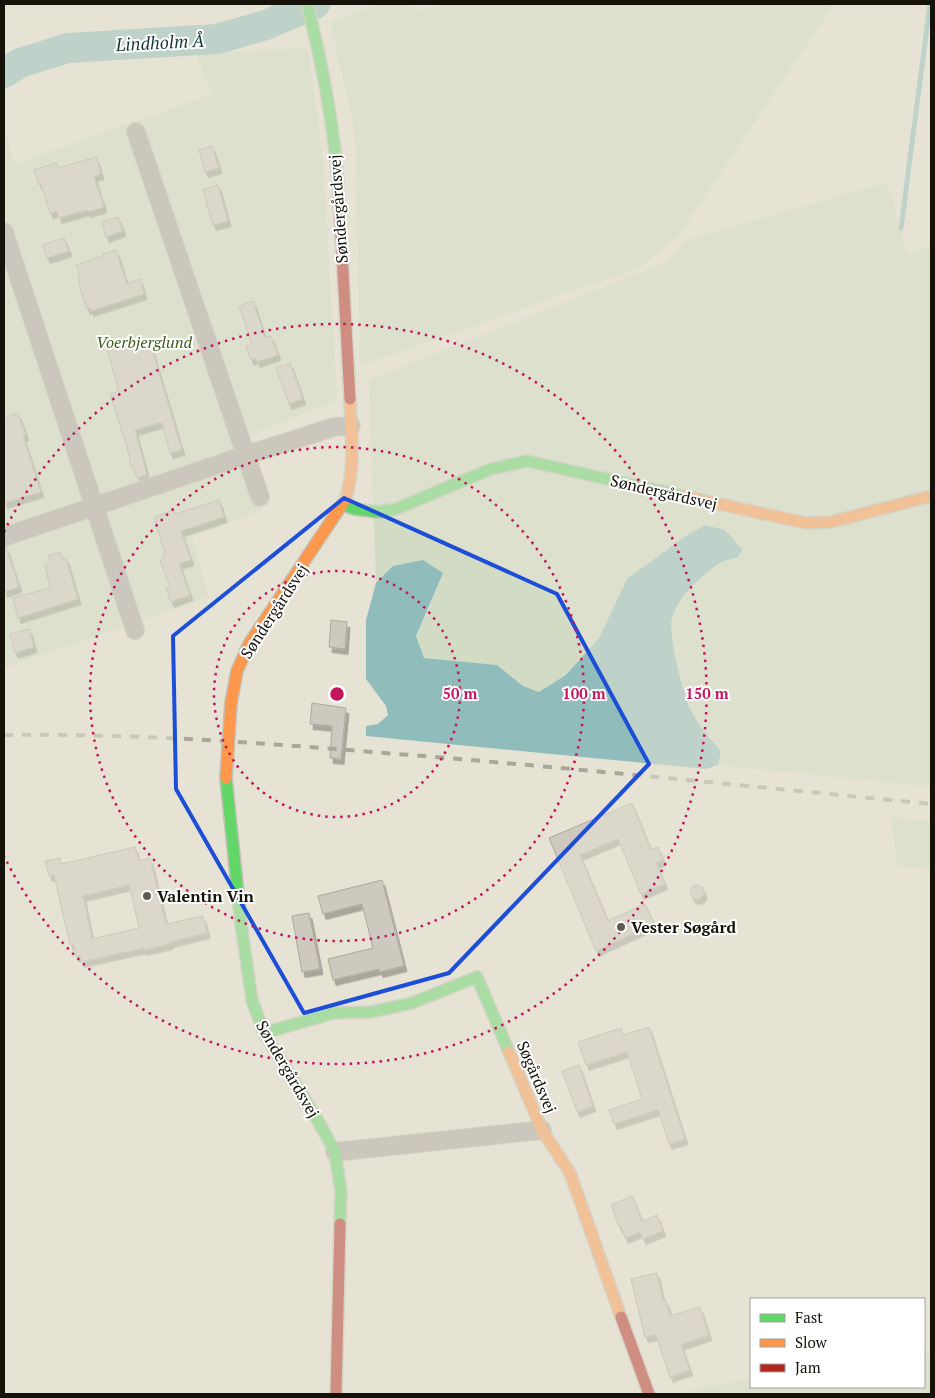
<svg xmlns="http://www.w3.org/2000/svg" width="935" height="1398" font-family="'PT Serif',serif">
<style>
.green{fill:#d2dbc3}
.water{fill:#91bcbc}
.lines{fill:none;stroke-linecap:round;stroke-linejoin:round}
.stream{stroke:#91bcbc;stroke-width:5}
.river{stroke:#91bcbc;stroke-width:30}
.building{fill:#cec9bf;stroke:#ada89f;fill-rule:evenodd;filter:url(#shadow)}
.street-casing{stroke:#c3c1b6;stroke-width:20}
.fast-casing{stroke:#c3c1b6;stroke-width:14}
.slow-casing{stroke:#c3c1b6;stroke-width:14}
.jam-casing{stroke:#c3c1b6;stroke-width:14}
.street{stroke:#aaa59d;stroke-width:18}
.fast{stroke:#63d668;stroke-width:11}
.slow{stroke:#ff974d;stroke-width:11}
.jam{stroke:#b3261e;stroke-width:11}
.rail{stroke:#aaa69c;stroke-width:4;stroke-dasharray:9 9;stroke-linecap:butt}
.slow-bridge-casing{stroke:#c3c1b6;stroke-width:14;stroke-linecap:butt}
.slow-bridge{stroke:#ff974d;stroke-width:11}
.marked{fill:none;stroke:#1d4ed8;stroke-width:4;stroke-linejoin:round}
.ring{fill:none;stroke:#c2185b;stroke-width:2.5;stroke-dasharray:2.5 5}
.poi-dot{fill:#5e5b50;stroke:#fff;stroke-width:2}
.labels{text-anchor:middle;dominant-baseline:central;stroke-width:4;stroke-linejoin:round;paint-order:stroke}
.street-label{font-size:16px;fill:#141209;stroke:#fff}
.park-label{font-size:16px;font-style:italic;fill:#3c5b1d;stroke:#fff}
.poi-label{font-size:16px;font-weight:bold;fill:#141209;stroke:#fff;text-anchor:start}
.water-label{font-size:18px;font-style:italic;fill:#16373a;stroke:#fff}
.centre{fill:#c2185b;stroke:#fff;stroke-width:2.5}
.ring-label{font-size:15px;text-anchor:middle;font-weight:bold;fill:#c2185b;stroke:#fff;stroke-width:4;stroke-linejoin:round;paint-order:stroke}
</style>
<defs>
<filter id="shadow"><feDropShadow dx="3" dy="5.5" stdDeviation="0" flood-color="#0004"/></filter>
</defs>
<rect width="100%" height="100%" fill="#e6e3d5"/>
<g class="green">
<polygon points="378,4 410,4 423,11 438,4 834,4 677,238 638,268 360,366 355,133 330,22"/>
<polygon points="308,48 323,160 337,400 251,434 262,510 192,537 209,597 4,668 4,131 15,164 212,94 196,53"/>
<path d="M887,182L907,254L931,247V787L718,765L721,751C709,738 697,724 690,708C682,690 668,635 672,618C676,603 689,587 701,578C715,566 718,561 737,558L743,551L725,530L705,525L627,579L599,638L566,675L539,692L523,686L497,665L424,658L416,637L443,573L393,566L376,583L369,380L667,262L685,241Z"/>
<polygon points="891,817 931,821 931,870 897,866"/>
<polygon points="931,1355 931,1394 675,1394 751,1378 751,1387 924,1387 924,1357"/>
</g>
<path class="water" d="M705,525L725,530L743,550L737,558C718,561 715,566 701,578C689,587 676,603 672,618C668,635 682,690 690,708C697,724 709,738 721,751L718,765L706,769L366,736V726L378,724L388,715L386,706L366,679V620L376,583L393,566L423,560L443,573L416,636L424,658L497,665L523,686L539,692L566,675L599,638L627,579L686,536Z"/>
<g class="lines">
<polyline class="stream" points="901,228 930,4"/>
<polyline class="river" points="4,73 20,63 68,48 217,39 266,25 315,4"/>
</g>
<g class="building">
<polygon points="212,146 219,168 205,172 199,150"/>
<polygon points="96,157 101,174 94,176 104,207 88,212 87,210 59,218 57,211 50,213 41,184 39,185 34,170 56,163 58,168"/>
<polygon points="218,185 228,221 213,225 203,190"/>
<polygon points="118,217 123,231 106,237 102,222"/>
<polygon points="64,238 69,251 47,258 42,245"/>
<polygon points="116,250 127,284 140,279 144,294 91,311 90,308 87,309 82,295 78,277 80,276 76,265 103,256 103,254"/>
<polygon points="253,301 265,337 271,336 278,355 257,362 256,358 251,360 246,346 252,344 239,306"/>
<polygon points="140,342 141,346 150,343 182,450 170,453 162,423 159,424 159,423 135,430 147,475 137,478 132,465 131,466 127,447 110,394 119,391 107,349 120,345 121,348"/>
<polygon points="290,363 303,399 289,404 276,368"/>
<polygon points="18,413 26,435 23,436 41,492 4,503 4,418"/>
<polygon points="219,500 224,517 181,531 191,560 179,564 190,595 171,602 166,588 170,587 169,584 160,560 164,558 162,555 165,554 154,517 174,510 175,514"/>
<polygon points="6,547 19,587 4,592 4,548"/>
<polygon points="60,552 62,559 66,558 78,599 18,618 13,598 50,588 45,565 51,563 48,556"/>
<polygon points="331,620 347,622 345,649 329,647"/>
<polygon points="29,629 34,647 15,653 10,634"/>
<polygon points="312,703 346,708 341,759 330,758 332,726 310,724"/>
<polygon points="632,803 651,850 658,847 663,860 656,863 665,884 641,894 618,839 580,855 608,921 645,904 654,924 596,951 549,838"/>
<path d="M135,847L139,861L150,858L166,924L203,916L207,933L170,942V944L144,950V948L81,962L80,956L76,957L74,945H70L54,875L49,876L45,861L60,858L61,864ZM129,885L139,928L92,939L83,896Z"/>
<polygon points="382,880 404,966 380,972 379,969 333,980 328,959 373,948 362,904 323,914 318,896"/>
<circle cx="697" cy="892" r="7"/>
<polygon points="309,913 320,969 302,972 292,916"/>
<polygon points="649,1027 685,1139 669,1144 658,1110 614,1124 609,1110 642,1099 627,1052 586,1065 578,1042 621,1028 623,1035"/>
<polygon points="579,1065 593,1106 577,1112 562,1071"/>
<polygon points="632,1196 642,1221 657,1215 663,1231 643,1239 640,1232 625,1238 621,1226 619,1227 611,1205"/>
<polygon points="657,1273 663,1301 666,1300 670,1316 700,1307 709,1335 681,1345 690,1370 670,1377 656,1335 645,1337 631,1279"/>
</g>
<g class="lines">
<g class="street-casing">
<g id="street">
<polyline points="136,132 260,497"/>
<polyline points="4,232 135,630"/>
<polyline points="4,537 246,455 334,427 351,426"/>
<polyline points="335,1152 542,1130"/>
</g>
</g>
<g class="fast-casing">
<g id="fast">
<path d="M307,4C322,62 333,121 338,182"/>
<polyline points="343,505 355,509 379,512 396,509 491,469 527,461 683,496"/>
<polyline points="226,778 241,924 252,1000 264,1033 317,1119 335,1152 341,1192 340,1224"/>
<polyline points="264,1033 334,1013 371,1012 412,1003 477,977 509,1052"/>
</g>
</g>
<g class="slow-casing">
<g id="slow">
<polyline points="683,496 806,523 831,522 931,496"/>
<path d="M231,703L237,671L249,644L345,500C356,469 351,431 350,399"/>
<polyline points="509,1052 542,1130 570,1173 621,1317"/>
</g>
</g>
<g class="jam-casing">
<g id="jam">
<polyline points="338,182 350,399"/>
<polyline points="621,1317 649,1394"/>
<polyline points="336,1394 340,1224"/>
</g>
</g>
<use href="#street" class="street"/>
<use href="#fast" class="fast"/>
<use href="#slow" class="slow"/>
<use href="#jam" class="jam"/>
<path class="rail" d="M4,735C140,733 275,744 410,755C584,769 757,787 931,804"/>
<g class="slow-bridge-casing">
<polyline id="slow-bridge" points="226,778 231,703"/>
</g>
<use href="#slow-bridge" class="slow-bridge"/>
</g>
<path d="M0 0H935V1398H0ZM344,498L557,594L649,764L449,973L304,1013L176,789L173,636Z" fill="#e6e3d5" fill-opacity=".55" fill-rule="evenodd"/>
<path class="marked" d="M344,498L557,594L649,764L449,973L304,1013L176,789L173,636Z"/>
<g class="ring">
<circle cx="337" cy="694" r="123"/>
<circle cx="337" cy="694" r="247"/>
<path d="M4 532A370 370 0 1 1 4 856"/>
</g>
<g class="poi-dot">
<circle cx="147" cy="896" r="5"/>
<circle cx="621" cy="927" r="5"/>
</g>
<g class="labels">
<g class="street-label">
<text transform="translate(338 209) rotate(-94)">Søndergårdsvej</text>
<text transform="translate(664 492) rotate(13)">Søndergårdsvej</text>
<text transform="translate(274 611) rotate(-57)">Søndergårdsvej</text>
<text transform="translate(288 1069) rotate(60)">Søndergårdsvej</text>
<text transform="translate(537 1077) rotate(67)">Søgårdsvej</text>
</g>
<g class="park-label">
<text x="144" y="342">Voerbjerglund</text>
</g>
<g class="poi-label">
<text x="157" y="896">Valentin Vin</text>
<text x="631" y="927">Vester Søgård</text>
</g>
<g class="water-label">
<text transform="translate(160 42) rotate(-3)">Lindholm Å</text>
</g>
</g>
<circle cx="337" cy="694" r="8" class="centre"/>
<g class="ring-label">
<text x="460" y="699">50 m</text>
<text x="584" y="699">100 m</text>
<text x="707" y="699">150 m</text>
</g>
<rect width="935" height="1398" fill="none" stroke="#141209" stroke-width="10"/>
<rect x="750" y="1298" width="175" height="90" fill="#ffffff" stroke="#a1a09d"/>
<rect x="760" y="1314" width="25" height="8" fill="#63d668" stroke="#a1a09d"/>
<text x="795" y="1323" font-size="15" fill="#141209">Fast</text>
<rect x="760" y="1339" width="25" height="8" fill="#ff974d" stroke="#a1a09d"/>
<text x="795" y="1348" font-size="15" fill="#141209">Slow</text>
<rect x="760" y="1364" width="25" height="8" fill="#b3261e" stroke="#a1a09d"/>
<text x="795" y="1373" font-size="15" fill="#141209">Jam</text>
</svg>
